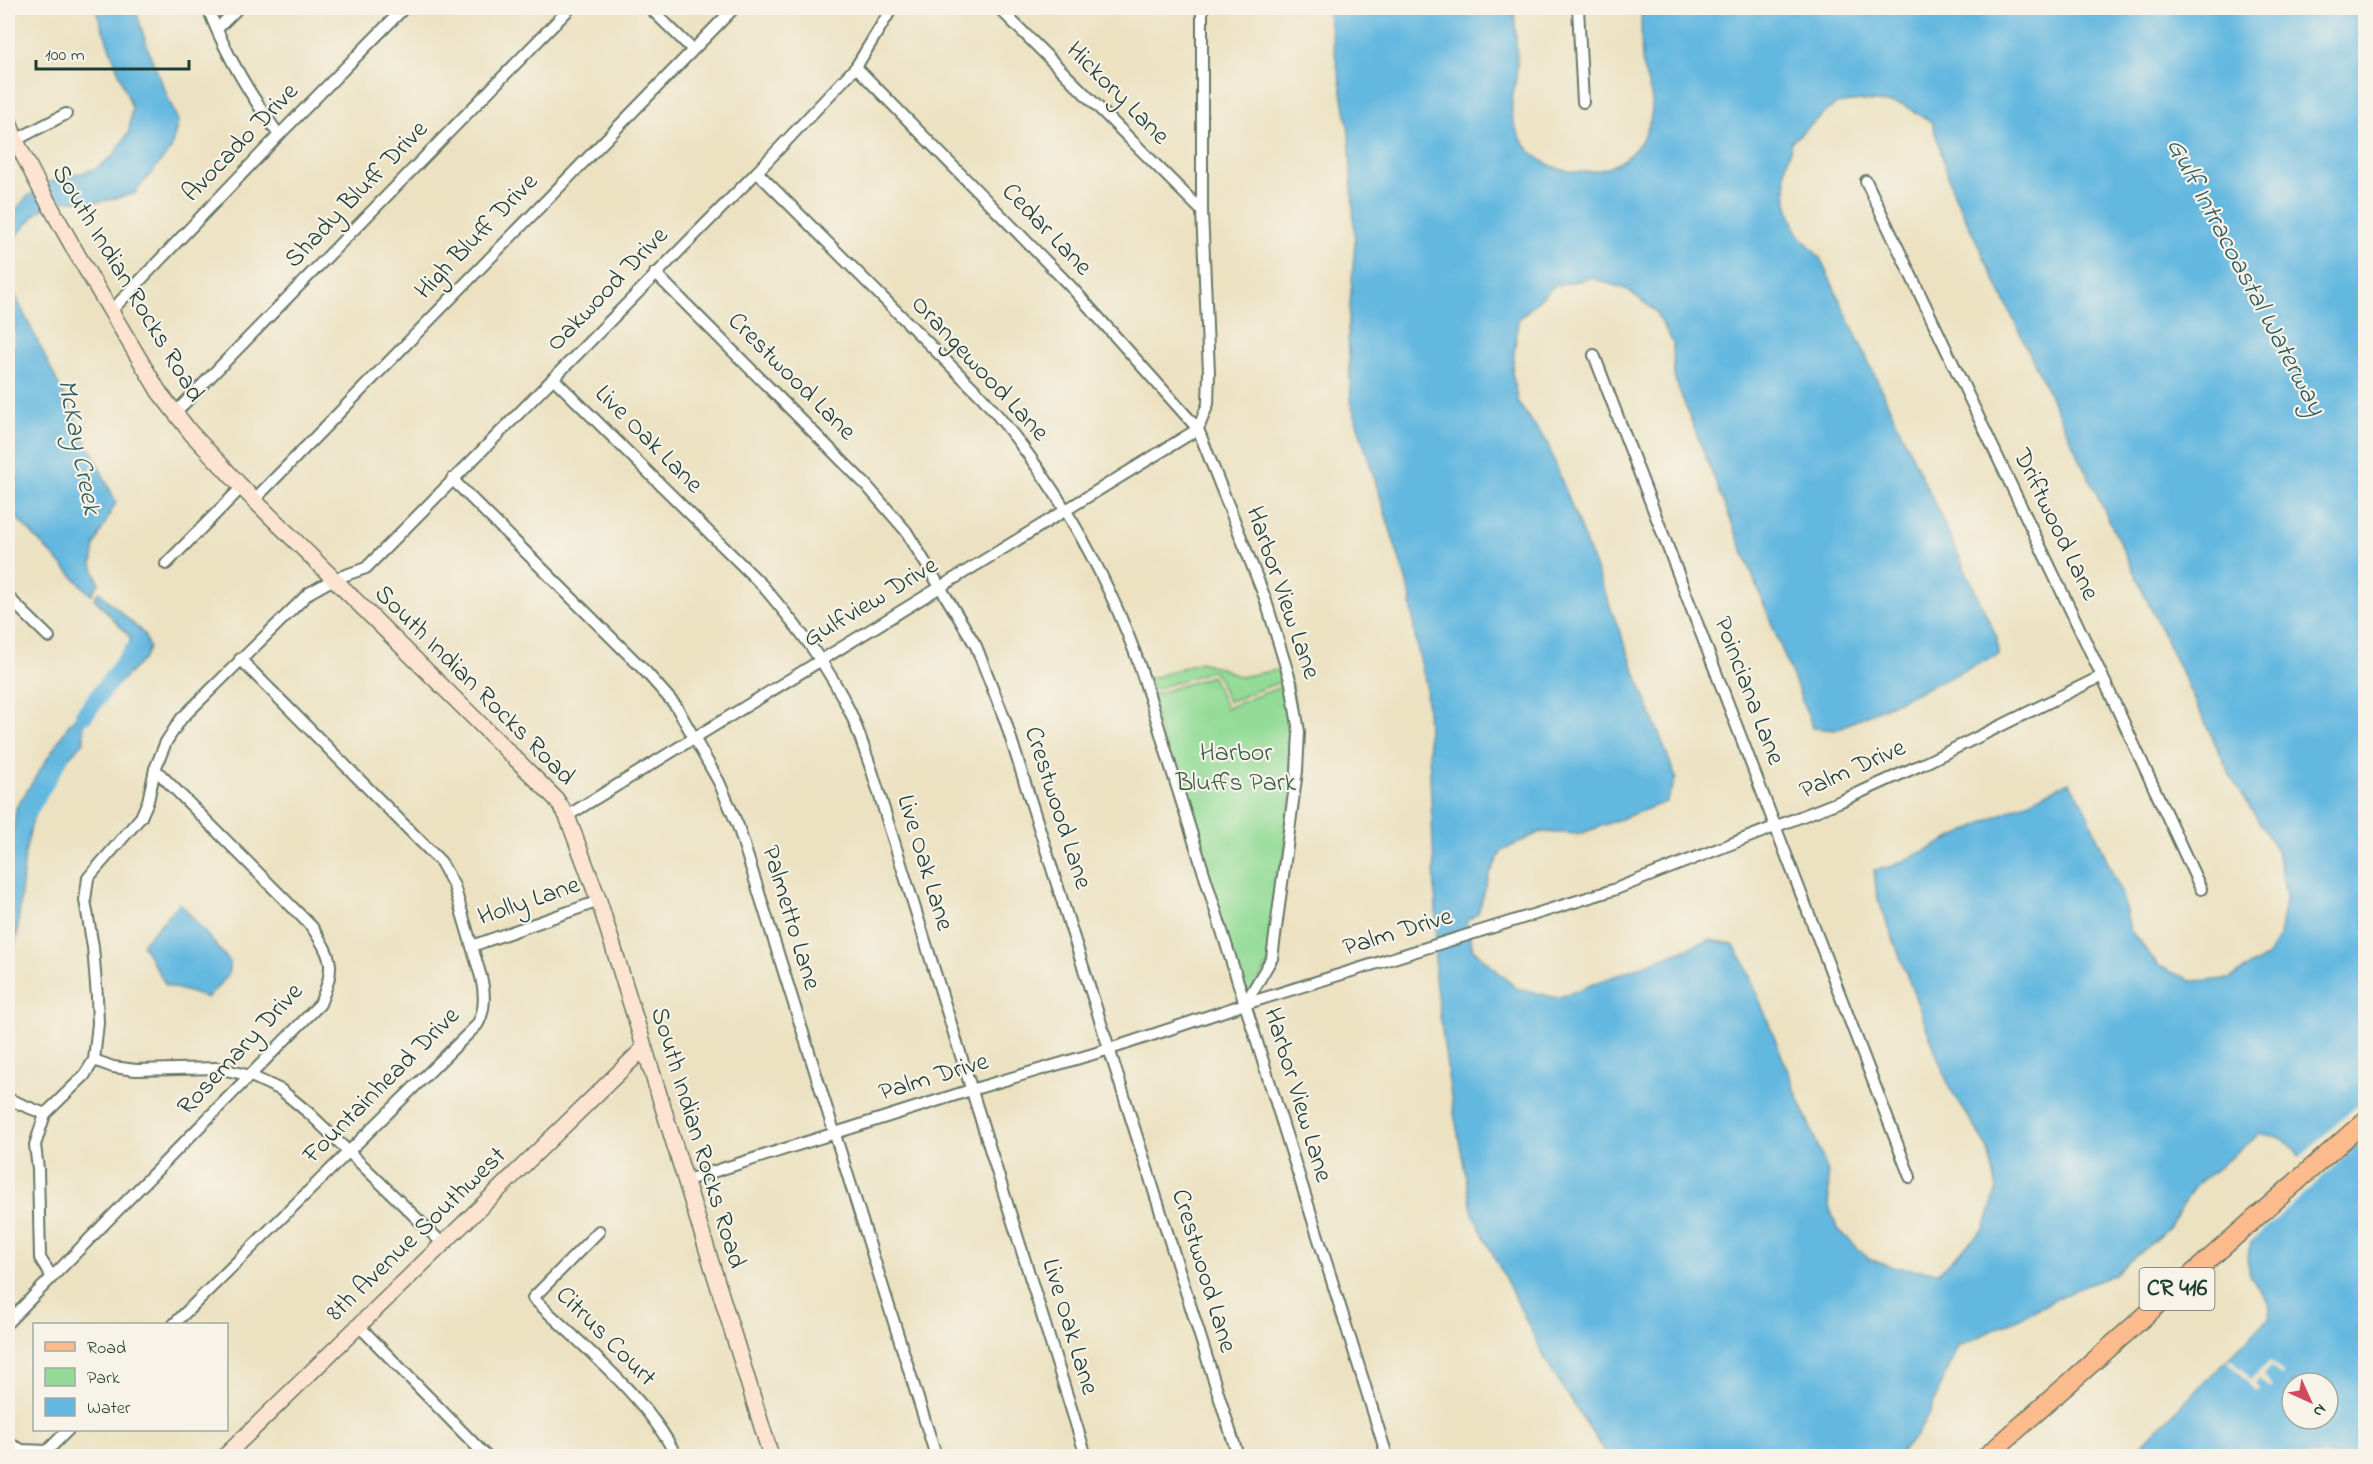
<svg xmlns="http://www.w3.org/2000/svg" width="2373" height="1464" font-family="'Indie Flower',sans-serif">
<style>
.green{fill:#93db96;stroke:#598c65;stroke-width:1.5}
.water{fill:#64b8e0;stroke:#427a8a;stroke-width:1.5;fill-rule:evenodd}
.pier{fill:#ece2c2}
.lines{fill:none;stroke-linecap:round;stroke-linejoin:round}
.river{stroke:#64b8e0;stroke-width:18}
.street-casing{stroke:#677766;stroke-width:14}
.secondary-casing{stroke:#677766;stroke-width:18}
.primary-casing{stroke:#677766;stroke-width:21}
.street{stroke:#fff;stroke-width:10}
.secondary{stroke:#fde4d1;stroke-width:15}
.primary{stroke:#fbbb8c;stroke-width:18}
.labels{text-anchor:middle;dominant-baseline:central;stroke-width:4.5;stroke-linejoin:round;paint-order:stroke}
.shield{fill:#f7f3e8;stroke:#60746a;stroke-width:1.5}
.shield-label{font-size:24px;font-weight:bold;fill:#1f3d34}
.street-label{font-size:26px;fill:#1f3d34;stroke:#f7f3e8}
.park-label{font-size:26px;fill:#365d48;stroke:#f7f3e8}
.water-label{font-size:27px;font-style:italic;fill:#305c5f;stroke:#f7f3e8}
</style>
<rect width="100%" height="100%" fill="#f7f3e8"/>
<filter id="ink" filterUnits="userSpaceOnUse"><feTurbulence type="fractalNoise" baseFrequency=".0167" numOctaves="2"/><feDisplacementMap in="SourceGraphic" scale="12" xChannelSelector="R" yChannelSelector="G"/><feConvolveMatrix kernelMatrix="1 2 1 2 8 2 1 2 1" color-interpolation-filters="sRGB"/></filter>
<filter id="wash" filterUnits="userSpaceOnUse"><feTurbulence type="fractalNoise" baseFrequency=".008" numOctaves="4" result="noise"/><feDisplacementMap in="SourceGraphic" scale="24" xChannelSelector="R" yChannelSelector="G"/><feGaussianBlur stdDeviation="1.35" result="paint"/><feColorMatrix in="noise" values="0 0 0 0 0 0 0 0 0 0 0 0 0 0 0 0 0 1.4 0 .05"/><feComposite in="paint" operator="in"/></filter>
<g filter="url(#wash)">
<rect width="100%" height="100%" fill="#ece2c2"/>
<g class="green">
<polygon points="1200,662 1223,669 1240,677 1281,669 1285,680 1228,702 1217,675 1211,671 1152,690 1149,679"/>
<polygon points="1212,676 1226,708 1291,683 1299,732 1272,958 1245,1004 1149,696"/>
</g>
<g class="water">
<polygon points="95,8 135,8 149,52 178,121 171,149 134,194 98,202 56,200 36,214 8,245 8,219 27,197 49,182 95,169 114,155 129,132 132,108"/>
<path d="M1327,8H1514C1515,27 1517,47 1517,67C1516,89 1507,102 1515,126C1538,190 1632,187 1650,121C1656,96 1648,89 1643,67C1640,48 1642,27 1641,8H2365V1456H2130L2269,1318L2270,1305L2250,1275L2247,1258L2253,1235L2306,1171C2298,1147 2285,1135 2260,1134L2194,1187L2169,1228L2113,1275L2065,1294L2024,1316L1958,1346L1929,1414L1916,1436L1896,1456H1608L1550,1368L1473,1214L1451,1097L1435,979L1436,912L1426,685L1415,637L1410,593L1351,403L1348,330L1355,243L1349,131ZM1861,101L1902,104L1932,122L1953,192L2232,779L2277,850L2286,895L2279,936L2268,956L2229,979L2191,981L2159,966L2130,930L2122,895L2083,804L2069,782L1893,866L1874,870L1877,896L1949,1087L1987,1146L1997,1189L1984,1229L1939,1272L1892,1267L1869,1259L1837,1228L1829,1206L1828,1172L1745,964L1733,944L1709,940L1557,998L1516,988L1473,949L1466,922L1478,913L1489,876L1502,851L1540,832L1580,834L1666,802L1676,778L1547,442L1518,403L1512,372L1518,320L1554,286L1592,278L1628,290L1655,311L1673,343L1674,377L1813,728L1835,730L1998,655L1997,638L1820,258L1796,231L1787,203L1785,171L1792,141L1836,104ZM2292,1383H2328V1419H2292Z"/>
<polygon points="8,281 116,502 95,544 92,565 99,583 91,595 8,509 8,374 14,345 15,324 8,309"/>
<polygon points="99,592 144,634 149,648 144,659 83,718 84,742 40,787 25,853 17,935 8,973 8,876 16,808 70,723 110,684 129,656 130,637 94,598"/>
<polygon points="180,903 230,962 228,976 207,998 166,985 142,944"/>
</g>
<g class="pier">
<polygon points="2365,1098 2365,1139 2247,1245 2250,1233 2303,1170 2299,1158"/>
<polygon points="2230,1358 2251,1379 2270,1361 2284,1374 2281,1376 2271,1367 2264,1375 2272,1386 2269,1388 2259,1379 2255,1383 2260,1389 2256,1391 2227,1360"/>
</g>
<g class="lines">
<g class="river">
<polyline points="84,715 133,651"/>
<polyline points="27,813 60,757"/>
</g>
</g>
</g>
<g filter="url(#ink)">
<g class="lines">
<g class="street-casing">
<g id="street">
<path d="M208,8C225,54 250,95 279,135"/>
<polyline points="650,8 692,49"/>
<polyline points="999,8 1202,211"/>
<polyline points="1202,8 1202,211 1209,372 1208,404 1198,429 1265,598 1291,683 1299,732 1297,771 1272,958 1245,1004 1387,1456"/>
<polyline points="1578,8 1583,102"/>
<polyline points="217,29 238,8"/>
<polyline points="8,144 66,114"/>
<path d="M757,172L982,397C1048,472 1100,560 1135,653C1151,697 1163,743 1177,787C1200,860 1222,932 1245,1004"/>
<polyline points="1866,181 2102,676 2201,889"/>
<polyline points="655,273 867,486 906,531 976,646 1005,720 1238,1456"/>
<polyline points="112,310 279,135 404,8"/>
<polyline points="1594,355 1910,1177"/>
<path d="M553,378L762,585C796,625 829,666 851,714C859,732 865,752 872,771L1086,1456"/>
<polyline points="175,413 570,8"/>
<polyline points="452,479 646,672 676,706 719,782 738,826 936,1456"/>
<polyline points="254,500 734,8"/>
<polyline points="166,564 242,487"/>
<polyline points="8,597 49,637"/>
<polyline points="567,816 1198,429 1073,289 856,67"/>
<polyline points="472,946 599,901"/>
<polyline points="94,1060 113,1067 136,1070 218,1068 251,1076 281,1090 310,1114 442,1243"/>
<polyline points="8,1099 45,1114"/>
<polyline points="687,1180 971,1090 1110,1049 1245,1004 1613,890 1841,801 1925,763 2102,676"/>
<path d="M599,1231L533,1298C580,1344 648,1398 676,1456"/>
<polyline points="52,1277 40,1258 38,1169 35,1145 45,1114 84,1076 94,1060 98,1023 97,997 93,947 85,900 88,878 141,817 148,801 155,769 166,742 181,719 309,593 334,579 366,568 757,172 856,67 892,8"/>
<path d="M8,1322L320,1004C335,966 334,961 312,927L155,769"/>
<path d="M174,1324L477,1025C486,1010 485,993 481,977L454,886L441,862L240,659"/>
<polyline points="359,1326 486,1456"/>
<polyline points="8,1443 22,1450 47,1451 53,1456"/>
<polyline points="47,1451 68,1430"/>
</g>
</g>
<g class="secondary-casing">
<g id="secondary">
<polyline points="8,118 15,139 39,186 77,254 159,392 191,433 254,500 556,799 567,816 599,901 771,1456"/>
<polyline points="225,1456 644,1048"/>
</g>
</g>
<g class="primary-casing">
<polyline id="primary" points="1987,1456 2366,1120"/>
</g>
<use href="#street" class="street"/>
<use href="#secondary" class="secondary"/>
<use href="#primary" class="primary"/>
</g>
</g>
<g class="labels">
<rect class="shield" x="2139.5" y="1268" width="75" height="42" rx="4.5"/>
<g class="shield-label">
<text x="2177" y="1289">CR 416</text>
</g>
<g class="street-label">
<text transform="translate(1117 94) rotate(45)">Hickory Lane</text>
<text transform="translate(241 143) rotate(-46)">Avocado Drive</text>
<text transform="translate(357 195) rotate(-46)">Shady Bluff Drive</text>
<text transform="translate(1046 230) rotate(46)">Cedar Lane</text>
<text transform="translate(477 237) rotate(-46)">High Bluff Drive</text>
<text transform="translate(127 284) rotate(59)">South Indian Rocks Road</text>
<text transform="translate(608 290) rotate(-46)">Oakwood Drive</text>
<text transform="translate(979 369) rotate(47)">Orangewood Lane</text>
<text transform="translate(791 377) rotate(45)">Crestwood Lane</text>
<text transform="translate(648 440) rotate(45)">Live Oak Lane</text>
<text transform="translate(2055 525) rotate(64)">Driftwood Lane</text>
<text transform="translate(1282 593) rotate(71)">Harbor View Lane</text>
<text transform="translate(871 603) rotate(-31)">Gulfview Drive</text>
<text transform="translate(474 686) rotate(45)">South Indian Rocks Road</text>
<text transform="translate(1748 691) rotate(69)">Poinciana Lane</text>
<text transform="translate(1853 770) rotate(-24)">Palm Drive</text>
<text transform="translate(1057 808) rotate(72)">Crestwood Lane</text>
<text transform="translate(924 863) rotate(73)">Live Oak Lane</text>
<text transform="translate(529 902) rotate(-19)">Holly Lane</text>
<text transform="translate(790 918) rotate(73)">Palmetto Lane</text>
<text transform="translate(1398 933) rotate(-17)">Palm Drive</text>
<text transform="translate(241 1050) rotate(-47)">Rosemary Drive</text>
<text transform="translate(934 1078) rotate(-17)">Palm Drive</text>
<text transform="translate(382 1086) rotate(-45)">Fountainhead Drive</text>
<text transform="translate(1297 1095) rotate(73)">Harbor View Lane</text>
<text transform="translate(697 1138) rotate(73)">South Indian Rocks Road</text>
<text transform="translate(417 1235) rotate(-44)">8th Avenue Southwest</text>
<text transform="translate(1203 1271) rotate(73)">Crestwood Lane</text>
<text transform="translate(1069 1327) rotate(73)">Live Oak Lane</text>
<text transform="translate(605 1337) rotate(45)">Citrus Court</text>
</g>
<g class="park-label">
<text x="1236" y="754">Harbor<tspan x="1236" dy="30">Bluffs Park</tspan></text>
</g>
<g class="water-label">
<text transform="translate(2245 277) rotate(62)">Gulf Intracoastal Waterway</text>
<text transform="translate(78 447) rotate(79)">McKay Creek</text>
</g>
</g>
<rect width="2373" height="1464" fill="none" stroke="#f7f3e8" stroke-width="30"/>
<rect x="33" y="1323" width="195" height="108" fill="#f7f3e8" stroke="#a1aaa0" stroke-width="1.5"/>
<rect x="45" y="1342" width="30" height="9" fill="#fbbb8c" stroke="#a1aaa0" stroke-width="1.5"/>
<text x="87" y="1353" font-size="18" fill="#1f3d34">Road</text>
<rect x="45" y="1368" width="30" height="18" fill="#93db96" stroke="#a1aaa0" stroke-width="1.5"/>
<text x="87" y="1383" font-size="18" fill="#1f3d34">Park</text>
<rect x="45" y="1398" width="30" height="18" fill="#64b8e0" stroke="#a1aaa0" stroke-width="1.5"/>
<text x="87" y="1413" font-size="18" fill="#1f3d34">Water</text>
<g transform="translate(2310 1401) rotate(135)"><circle r="28" fill="#f7f3e8" stroke="#a1aaa0" stroke-width="1.5"/>
<path d="M0-4.5L10 22L0 15L-10 22Z" fill="#d1495b"/>
<text y="-9" font-size="16" font-weight="bold" text-anchor="middle" fill="#1f3d34">N</text>
</g>
<path d="M36 60v9h153v-9" fill="none" stroke="#1f3d34" stroke-width="3"/>
<text x="45" y="60" font-size="18" fill="#1f3d34" stroke="#f7f3e8" stroke-width="4.5" paint-order="stroke">100 m</text>
</svg>
